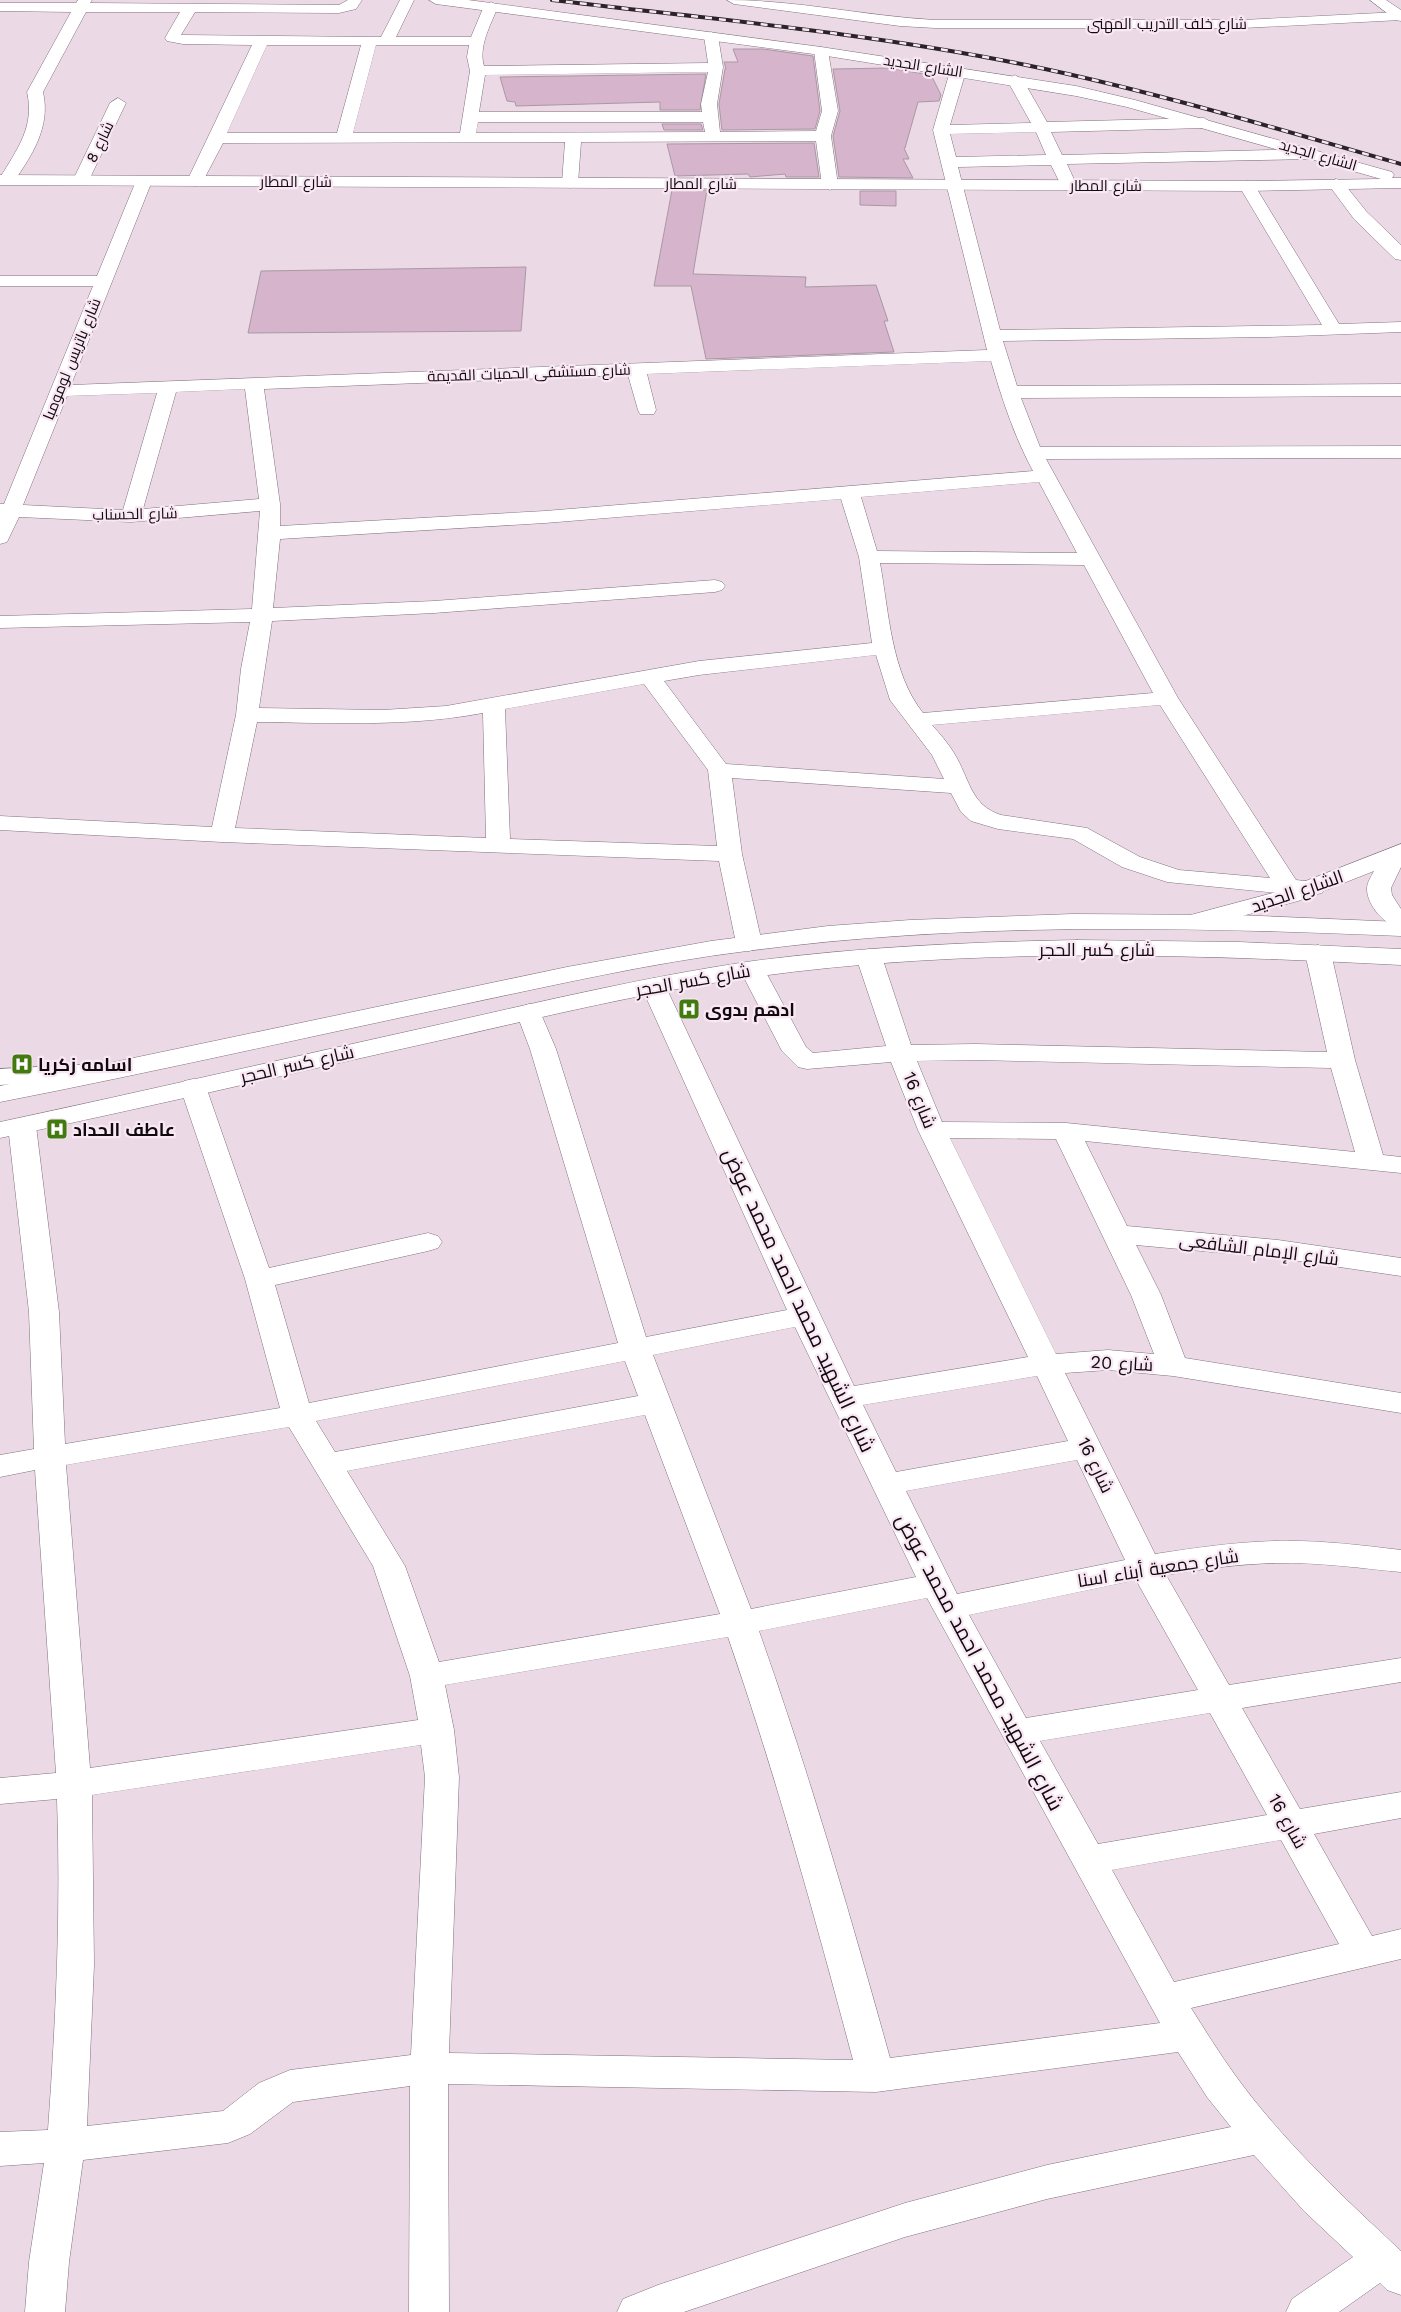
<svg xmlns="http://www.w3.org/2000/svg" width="1401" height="2312" font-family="'Work Sans',Cairo,sans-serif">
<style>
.building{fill:#d6b4cc;stroke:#a998a4}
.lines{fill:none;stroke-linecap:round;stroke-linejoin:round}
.minor-casing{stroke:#81717c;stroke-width:1}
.tertiary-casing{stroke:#81717c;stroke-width:1}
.secondary-casing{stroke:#81717c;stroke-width:1}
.trunk-casing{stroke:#81717c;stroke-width:1}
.minor{fill:#fff;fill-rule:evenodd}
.tertiary{fill:#fff;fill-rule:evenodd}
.secondary{fill:#fff;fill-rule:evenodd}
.trunk{fill:#fff;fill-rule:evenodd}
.rail-casing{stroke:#2a2328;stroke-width:4}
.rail{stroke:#f9e7f3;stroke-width:2.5;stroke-dasharray:7;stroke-linecap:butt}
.labels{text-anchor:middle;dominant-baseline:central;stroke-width:4.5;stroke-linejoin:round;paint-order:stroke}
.far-street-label{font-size:15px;fill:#100a0e;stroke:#f9e7f3}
.street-label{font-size:18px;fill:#100a0e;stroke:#f9e7f3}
.poi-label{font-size:18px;font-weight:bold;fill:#100a0e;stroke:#f9e7f3;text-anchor:start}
.near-street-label{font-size:21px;fill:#100a0e;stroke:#f9e7f3}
</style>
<rect width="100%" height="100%" fill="#ecd9e6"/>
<g class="building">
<polygon points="733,49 763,49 813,56 820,111 815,129 722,130 719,104 725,69 726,69 724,62 738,62"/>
<polygon points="889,68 931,75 941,95 939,101 918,102 905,148 904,148 909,159 903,159 913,178 839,177 833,136 840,111 833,69"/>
<polygon points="706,74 700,110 660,110 660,102 516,106 515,102 507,101 500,77"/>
<polygon points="662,124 701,124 703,130 664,130"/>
<polygon points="814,143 819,177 786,177 785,174 750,177 748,174 675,176 667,144"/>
<polygon points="672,190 707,190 693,274 806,277 805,287 876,285 888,321 884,321 894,352 706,359 691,286 654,286"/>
<polygon points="860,191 896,191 896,206 860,205"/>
<polygon points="526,267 521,331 248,333 261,271"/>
</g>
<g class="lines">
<g class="minor-casing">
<g id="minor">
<path d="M78,0H92L90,3L339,5L348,0H362L356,9L339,13L195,12L181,35L370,37H381L400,0H414L396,37H471L484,6L491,2L498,6C491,25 478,46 484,66L708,63L704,36L711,32L718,36L723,67L717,104L720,132L816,131L822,111L814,51L821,47L828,51L838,111L831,136L838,185L830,190L822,185L816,141L581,142L578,183L570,188L562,183L565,142L223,143L203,181L195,186L187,181L252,45L183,44L167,41L165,38L180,12H86L43,92C51,127 32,155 13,183H1L0,178C17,149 35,127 27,92L71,12L0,11V3H76ZM267,45H361L337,133H227ZM376,45H469L467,57L470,71L460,133H353ZM708,72L701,104L702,112H479L485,75ZM478,122H703L705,132L476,133Z"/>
<path d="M727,0C797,0 865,16 935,20H1243L1399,12H1401V20L1243,28H935L900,26L734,4Z"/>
<path d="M958,66L966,71L950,125L1031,123L1007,80L1015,75L1023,80L1047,122L1204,118L1212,123L1204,128L1051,132L1062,155L1313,149L1321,154L1313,159L1067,164L1077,186L1069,191L1063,189L1051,165L958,167L1000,330L1322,325L1239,186L1247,181L1255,186L1339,324L1401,322V332L1268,337L1003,341L1017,386L1401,384V396L1021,398L1040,447L1401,446V458L1046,459L1178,698L1296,880L1322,883L1325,888L1322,893L1313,895L1288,894L1167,882L1122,867L1073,839L998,829L971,821L961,812L951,793L732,778L742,854L762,943L758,948L749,951L740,948L736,943L719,861L222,842L0,830V816L212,827L236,715L241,669L250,622L0,628V616L252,609L260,511L131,522L19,517L7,542L0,544V504H4L93,286H0V276H97L136,181L144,176L152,181L71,385L987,350L933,130L950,71ZM1036,132L1046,155L956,157L950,134ZM991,361C1002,399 1014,436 1033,471L545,511L280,526V504L264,389L628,375L638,410L640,414H654L656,410L647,374ZM245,389L259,499L143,509L176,392ZM157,393L123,510L23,505L67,396ZM1039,482L1077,553L877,551L861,497ZM841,499L859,557L872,643L699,661L446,706L383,710L259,708L272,621L434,613L715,592L722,590L725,586L722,582L715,580L434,601L273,608L280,539L545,523ZM880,563L1084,565L1153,693L923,713C891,673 889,612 880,563ZM876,655L890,700L932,755L944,779L726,764L664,681L699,675ZM644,684L708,770L717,846L510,839L505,709ZM1160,705L1270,878L1179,870L1140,857L1087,828L1001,815C970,805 970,779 954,753C948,743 940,734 932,725ZM483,713L486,838L235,828L257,722C333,723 408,727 483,713Z"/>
<polygon points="118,98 126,103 89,180 87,183 75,183 73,180 110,103"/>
<polygon points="1336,179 1342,181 1366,211 1401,245 1401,260 1395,259 1354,219 1328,184"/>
<path d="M1318,945L1327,948L1331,953L1355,1060L1383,1155L1401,1157V1173L1085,1141L1127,1226L1278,1240L1401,1258V1276L1278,1258L1136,1245L1161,1295L1185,1358L1401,1393V1413L1173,1376L1108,1370L1065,1373L1155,1554C1195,1548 1235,1542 1276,1541C1318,1540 1359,1545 1401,1550V1572C1359,1568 1318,1562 1276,1563C1239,1564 1202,1569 1166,1575L1229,1685L1401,1658V1682L1242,1708L1300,1809L1401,1792V1818L1314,1834L1372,1936L1401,1929V1959L1191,2008C1205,2030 1219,2053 1235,2075C1282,2140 1342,2196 1401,2251V2295L1387,2290L1380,2283L1339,2312H1286L1292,2299L1353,2257L1304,2211L1254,2155L1047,2199L905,2237L684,2312H617L623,2299L658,2285L905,2203L1047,2165L1231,2127L1207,2097L1178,2052L876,2092L448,2084L449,2312H409L410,2086L293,2102L250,2134L228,2143L83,2160L69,2262L65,2312H25L29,2262L44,2163L0,2166V2132L48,2130C56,2019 61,1909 57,1799L0,1804V1778L56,1773L35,1470L0,1477V1455L34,1449L29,1312L8,1126L12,1120L22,1118L32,1120L36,1126L59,1312L65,1444L280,1408L245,1279L180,1087L184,1081L193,1079L202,1081L206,1087L269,1268L428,1233L438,1236L442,1242L438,1248L428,1251L275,1285L309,1403L618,1343L530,1049L516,1012L520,1007L529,1004L538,1007L556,1049L646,1337L787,1310L641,986L645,981L654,978L663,981L854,1386L1028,1357L918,1130L891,1062L807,1069L798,1067L782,1051L740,970L744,965L753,962L762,965L806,1047L813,1053L886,1046L856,957L860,952L869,949L878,952L882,957L911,1045L975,1044L1327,1052L1305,953L1309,948ZM975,1060L1331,1068L1355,1152L1066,1123L942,1122L917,1061ZM950,1138L1056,1139L1131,1295L1154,1354L1108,1350L1056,1354ZM795,1327L916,1577L751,1609L653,1355ZM625,1361L638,1396L335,1452L316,1421ZM1037,1376L1068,1441L896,1472L863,1405ZM645,1415L720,1614L439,1662L405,1566L347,1471ZM289,1427L373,1566L410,1676L418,1720L90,1768L66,1465ZM1077,1460L1125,1560L957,1594L906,1491ZM1136,1580L1198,1690L1026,1718L969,1615ZM927,1598L1160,2023L890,2058C850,1914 809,1772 759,1631ZM728,1637C776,1776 815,1917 853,2060L449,2053L459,1777L454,1730L445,1685ZM1210,1713L1267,1815L1098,1844L1040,1741ZM421,1745L425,1777L411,2055L290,2070L259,2083L223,2111L87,2126L94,1965L92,1795ZM1281,1840L1339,1944L1174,1982L1112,1870Z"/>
<polygon points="94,1064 103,1066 107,1072 103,1078 0,1085 0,1069"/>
</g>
</g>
<g class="tertiary-casing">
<g id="tertiary">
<polygon points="429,0 468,0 821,47 1076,86 1135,100 1392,172 1394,175 1392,178 1401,178 1401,188 1247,191 0,185 0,175 1247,181 1381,179 1127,107 1076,96 821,55 436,4"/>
<path d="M1401,844V867L1391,888L1392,895L1401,909V929C1386,926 1367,906 1367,889C1367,882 1371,877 1374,871L1298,901L1201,927L1192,929L1183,927L1180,922L1183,917L1280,891Z"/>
</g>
</g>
<g class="secondary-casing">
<g id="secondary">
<path d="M1073,914L1237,915L1401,922V936C1183,927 964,922 747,951C650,963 555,985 460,1005C307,1037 154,1072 0,1102V1086L567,967L711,941L828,926L910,920Z"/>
<path d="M1077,940L1239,942L1401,949V965C1185,954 968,947 753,977C649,991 547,1016 446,1039C297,1072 149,1107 0,1138V1122C149,1090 297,1056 446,1023C548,1000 650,976 753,961C860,947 968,942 1077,940Z"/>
</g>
</g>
<g class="trunk-casing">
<polygon id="trunk" points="1370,0 1386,0 1401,10 1401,21 1396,20"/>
</g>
<use href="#minor" class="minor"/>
<use href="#tertiary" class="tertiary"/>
<use href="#secondary" class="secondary"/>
<use href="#trunk" class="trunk"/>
<g class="rail-casing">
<path id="rail" d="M552,0C710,19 870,33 1026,65C1153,91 1277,129 1401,164"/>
</g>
<use href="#rail" class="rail"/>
</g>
<defs>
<g id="hospital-square" transform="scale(1.125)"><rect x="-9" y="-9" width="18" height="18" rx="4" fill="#427a10" stroke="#f9e7f3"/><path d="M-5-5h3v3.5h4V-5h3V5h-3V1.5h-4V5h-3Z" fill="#fff"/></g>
</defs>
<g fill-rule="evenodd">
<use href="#hospital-square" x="689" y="1009"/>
<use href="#hospital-square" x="22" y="1064"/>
<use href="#hospital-square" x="57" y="1129"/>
</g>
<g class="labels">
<g class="far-street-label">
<text x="1167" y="24">شارع خلف التدريب المهنى</text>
<text transform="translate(923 66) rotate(9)">الشارع الجديد</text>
<text transform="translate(100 142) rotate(-64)">شارع 8</text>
<text transform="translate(1318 155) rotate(16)">الشارع الجديد</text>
<text x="296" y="182">شارع المطار</text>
<text x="701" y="184">شارع المطار</text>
<text x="1106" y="186">شارع المطار</text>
<text transform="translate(72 359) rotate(-68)">شارع باتريس لومومبا</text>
<text transform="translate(529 373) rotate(-2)">شارع مستشفى الحميات القديمة</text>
<text transform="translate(135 514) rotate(-1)">شارع الحسناب</text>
</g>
<g class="street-label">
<text transform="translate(1297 891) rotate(-19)">الشارع الجديد</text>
<text x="1097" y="949">شارع كسر الحجر</text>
<text transform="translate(693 980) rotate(-10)">شارع كسر الحجر</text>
<text transform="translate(297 1064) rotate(-13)">شارع كسر الحجر</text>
<text transform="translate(920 1100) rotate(68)">شارع 16</text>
<text transform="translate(1259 1249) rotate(7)">شارع الإمام الشافعى</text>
<text transform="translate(1122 1363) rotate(3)">شارع 20</text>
<text transform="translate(1096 1465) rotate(64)">شارع 16</text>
<text transform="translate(1158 1568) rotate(-9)">شارع جمعية أبناء اسنا</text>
<text transform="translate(1288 1821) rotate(61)">شارع 16</text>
</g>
<g class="poi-label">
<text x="705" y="1009">ادهم بدوى</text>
<text x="38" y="1064">اسامه زكريا</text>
<text x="73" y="1129">عاطف الحداد</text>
</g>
<g class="near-street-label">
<text transform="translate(799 1300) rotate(65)">شارع الشهيد محمد احمد محمد عوض</text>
<text transform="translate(980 1662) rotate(62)">شارع الشهيد محمد احمد محمد عوض</text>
</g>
</g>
</svg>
